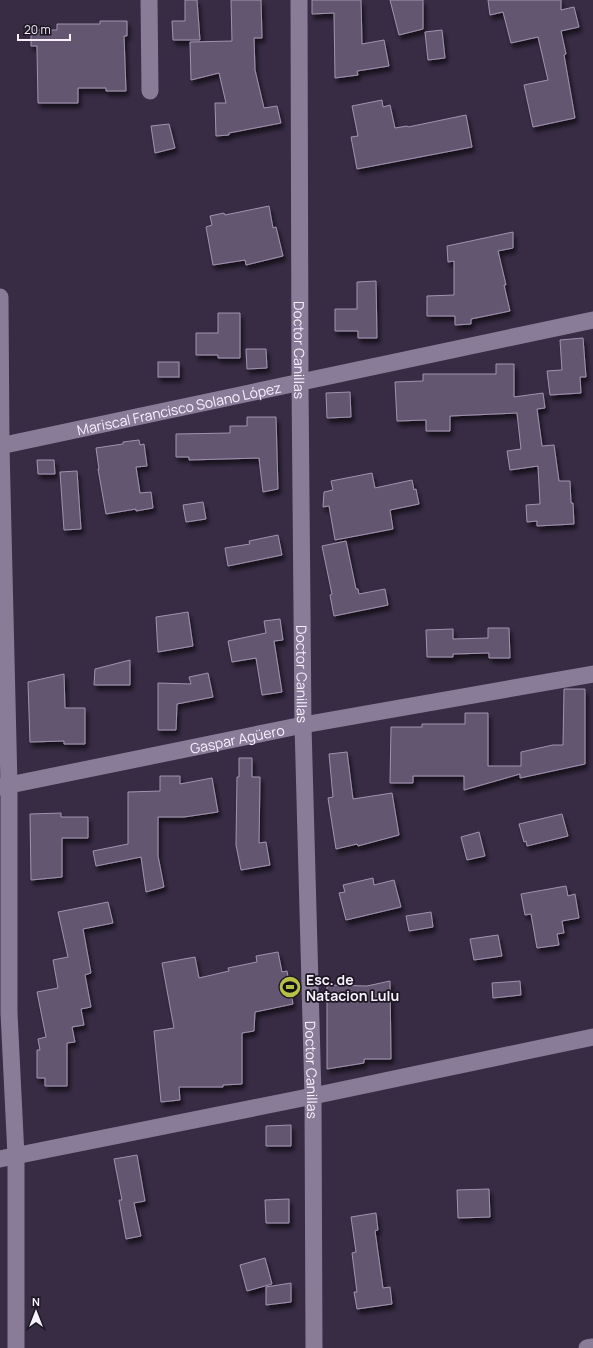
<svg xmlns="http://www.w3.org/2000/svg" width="593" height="1348" font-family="Manrope,sans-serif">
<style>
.building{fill:#625670;stroke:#a093af;filter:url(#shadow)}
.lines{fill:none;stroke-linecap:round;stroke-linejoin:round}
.minor{stroke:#887c98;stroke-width:17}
.labels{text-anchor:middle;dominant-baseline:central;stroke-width:3.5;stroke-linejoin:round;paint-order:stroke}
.street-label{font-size:14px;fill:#f7f1fe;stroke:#1c1722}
.poi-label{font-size:14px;font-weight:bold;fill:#f7f1fe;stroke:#1c1722;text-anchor:start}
</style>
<defs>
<filter id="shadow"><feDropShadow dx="2.5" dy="4.5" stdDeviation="2" flood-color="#0009"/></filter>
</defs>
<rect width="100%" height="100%" fill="#372c44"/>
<g class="building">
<polygon points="185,0 197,0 200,40 173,40 172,21 185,21"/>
<polygon points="231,0 261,0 262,38 254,38 255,70 264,108 277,106 281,123 229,133 229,135 216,136 215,103 226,103 219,73 191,80 190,42 232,41"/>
<polygon points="312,0 361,0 362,44 384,40 389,66 357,71 358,75 335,78 334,13 312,14"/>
<polygon points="390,0 423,0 423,29 399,35"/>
<polygon points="488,0 561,0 561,10 574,7 579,27 561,31 566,54 564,55 575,118 533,127 524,85 548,80 538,37 511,43 503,12 490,15"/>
<polygon points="100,21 127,21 127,36 124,36 126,91 106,91 106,88 78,88 78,103 38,103 37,49 37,46 31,46 31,30 57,30 57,24 100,24"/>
<polygon points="442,30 445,58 428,60 425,32"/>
<polygon points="382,100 383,107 390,105 395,128 407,126 408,127 466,115 472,147 357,169 351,137 358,136 352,106"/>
<polygon points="169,124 175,148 155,153 151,126"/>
<polygon points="269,206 273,228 276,227 283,256 246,265 245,260 213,265 206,227 212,225 210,216 224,213 225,215"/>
<polygon points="513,232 513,248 498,251 506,285 504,285 510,311 471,319 471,324 455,325 455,316 427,316 427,296 454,295 454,261 448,262 447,246"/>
<polygon points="376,281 377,338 358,338 358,331 335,331 335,309 357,309 357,282"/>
<polygon points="218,313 240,313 240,358 218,358 218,355 196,355 196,333 218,333"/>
<polygon points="583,338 586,377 580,377 581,393 550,395 547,371 562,370 560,340"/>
<polygon points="246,349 266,349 267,368 247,369"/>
<rect x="158" y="362" width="21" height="15"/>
<polygon points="496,364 514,364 514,397 543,393 545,408 537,409 542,446 554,445 559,481 570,481 571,503 573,503 574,524 537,526 537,521 527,522 526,505 540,504 538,466 510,470 507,451 521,449 517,413 450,416 450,431 426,431 426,420 397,421 395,382 423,381 423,374 496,374"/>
<polygon points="350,392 351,417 327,418 326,393"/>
<polygon points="247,417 276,417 278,489 263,492 259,458 189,460 189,457 176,457 176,434 230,433 230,426 247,426"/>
<polygon points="139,440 140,445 144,444 147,466 136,467 140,493 151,492 153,508 136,511 136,509 106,514 98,469 99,469 96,448 123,444 123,442"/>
<polygon points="37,460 54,460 55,474 38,474"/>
<polygon points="77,471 81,529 64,530 60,472"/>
<polygon points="372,473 375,488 412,480 414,490 416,489 419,504 390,510 393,529 335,540 329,506 323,507 324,492 333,490 331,481"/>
<polygon points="203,502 206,519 186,522 183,505"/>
<polygon points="278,535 282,555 228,566 225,548 250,544 249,541"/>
<polygon points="346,541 356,589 358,589 359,594 385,589 388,605 334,616 330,595 332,594 322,546"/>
<polygon points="188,612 193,646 158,652 156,617"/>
<polygon points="280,619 283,640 274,641 282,692 262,695 256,658 232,662 228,641 266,633 264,621"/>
<polygon points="488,628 509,628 510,658 489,658 489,653 453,654 453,657 427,657 426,630 453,629 453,639 488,638"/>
<polygon points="130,660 130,685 94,685 95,669"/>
<polygon points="208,673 213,697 177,704 176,730 158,730 158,683 191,684 189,677"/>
<polygon points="64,674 65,708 85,708 85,744 64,744 64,741 30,742 28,682"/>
<polygon points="564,689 585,689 585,764 520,778 520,774 464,790 464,776 413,776 413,783 390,783 391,727 422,727 422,724 465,724 465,713 488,713 488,766 521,766 521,752 553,745 563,745"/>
<polygon points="347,752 353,799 392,793 399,835 358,846 357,844 336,849 328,798 333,797 329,754"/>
<polygon points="239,758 252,758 252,777 260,777 259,843 266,842 270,865 241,870 236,845 237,777 239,777"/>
<polygon points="160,776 180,776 180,784 212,778 218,812 184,817 158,817 158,856 164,887 146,892 141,857 96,866 93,851 128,844 128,792 160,791"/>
<polygon points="61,813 61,817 88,817 88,838 62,838 62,877 31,880 30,814"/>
<polygon points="562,814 568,836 527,846 526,841 524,842 519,824"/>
<polygon points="479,832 485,856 467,860 461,837"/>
<polygon points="373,878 374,885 394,880 401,907 346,920 339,893 345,892 343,885"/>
<polygon points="566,886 568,896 575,894 579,918 562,921 564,933 557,934 559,945 537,948 531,914 525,915 521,894"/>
<polygon points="108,902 113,923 83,929 91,973 85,975 91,1007 81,1009 84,1025 72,1027 75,1042 67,1043 67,1086 45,1086 45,1078 37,1078 37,1050 40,1050 38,1039 46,1037 37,992 58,988 53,960 68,957 58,912"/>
<polygon points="431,912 433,927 409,931 406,916"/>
<polygon points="498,935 502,956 474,960 470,939"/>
<polygon points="278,952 282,972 287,971 293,1004 255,1012 254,1031 242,1033 242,1084 223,1085 223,1087 179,1087 180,1100 161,1102 154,1031 174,1028 162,963 195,957 199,978 229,971 228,968 257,962 256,956"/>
<polygon points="390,981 391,1059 364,1059 364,1063 327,1069 327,985 367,986"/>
<polygon points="520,981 521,995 493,998 492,983"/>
<polygon points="291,1125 291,1146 266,1146 266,1126"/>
<polygon points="137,1155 145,1201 134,1203 141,1236 126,1239 119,1200 122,1200 114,1159"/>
<polygon points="489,1189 490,1217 458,1218 457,1190"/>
<polygon points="289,1199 289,1223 266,1223 265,1200"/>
<polygon points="376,1213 378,1230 375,1231 383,1288 390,1287 392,1304 357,1309 354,1292 357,1292 352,1253 356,1252 351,1217"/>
<polygon points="265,1258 272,1284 247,1291 240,1265"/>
<polygon points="291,1283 291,1302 266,1305 266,1287"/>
</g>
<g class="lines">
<g class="minor">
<polyline points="149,0 150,91"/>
<path id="s1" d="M299,0L300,382L303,725L313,1096L314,1348"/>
<polyline points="0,297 1,446 9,785 9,1013 16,1156 16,1348"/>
<path id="s2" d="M0,446L593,320"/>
<path id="s3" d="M0,787L303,725L593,674"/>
<polyline points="0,1159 313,1096 593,1037"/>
<polyline points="587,1348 593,1347"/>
</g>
</g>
<defs>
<g id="stadium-disc" transform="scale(1.15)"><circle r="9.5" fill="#b8c147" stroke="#1c1722"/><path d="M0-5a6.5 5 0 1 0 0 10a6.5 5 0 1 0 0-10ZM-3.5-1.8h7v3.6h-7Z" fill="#111"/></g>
</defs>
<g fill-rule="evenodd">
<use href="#stadium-disc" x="290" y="987"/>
</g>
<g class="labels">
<g class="street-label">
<text stroke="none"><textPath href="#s1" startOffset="350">Doctor Canillas</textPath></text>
<text stroke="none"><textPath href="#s2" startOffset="183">Mariscal Francisco Solano López</textPath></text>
<text stroke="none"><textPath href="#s1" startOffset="674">Doctor Canillas</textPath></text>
<text stroke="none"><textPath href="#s3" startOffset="242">Gaspar Agüero</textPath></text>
<text stroke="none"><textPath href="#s1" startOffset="1070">Doctor Canillas</textPath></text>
</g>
<g class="poi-label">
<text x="306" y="979">Esc. de<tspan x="306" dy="16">Natacion Lulu</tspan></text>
</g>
</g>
<g transform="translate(36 1312)" stroke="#1c1722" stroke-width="3" paint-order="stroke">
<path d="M0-3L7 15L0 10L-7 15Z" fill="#f7f1fe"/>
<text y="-6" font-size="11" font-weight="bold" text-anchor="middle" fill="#f7f1fe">N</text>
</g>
<path d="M18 34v6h52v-6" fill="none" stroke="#f7f1fe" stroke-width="2"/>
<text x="24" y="34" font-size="12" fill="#f7f1fe" stroke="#1c1722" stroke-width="3" paint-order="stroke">20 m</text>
</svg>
